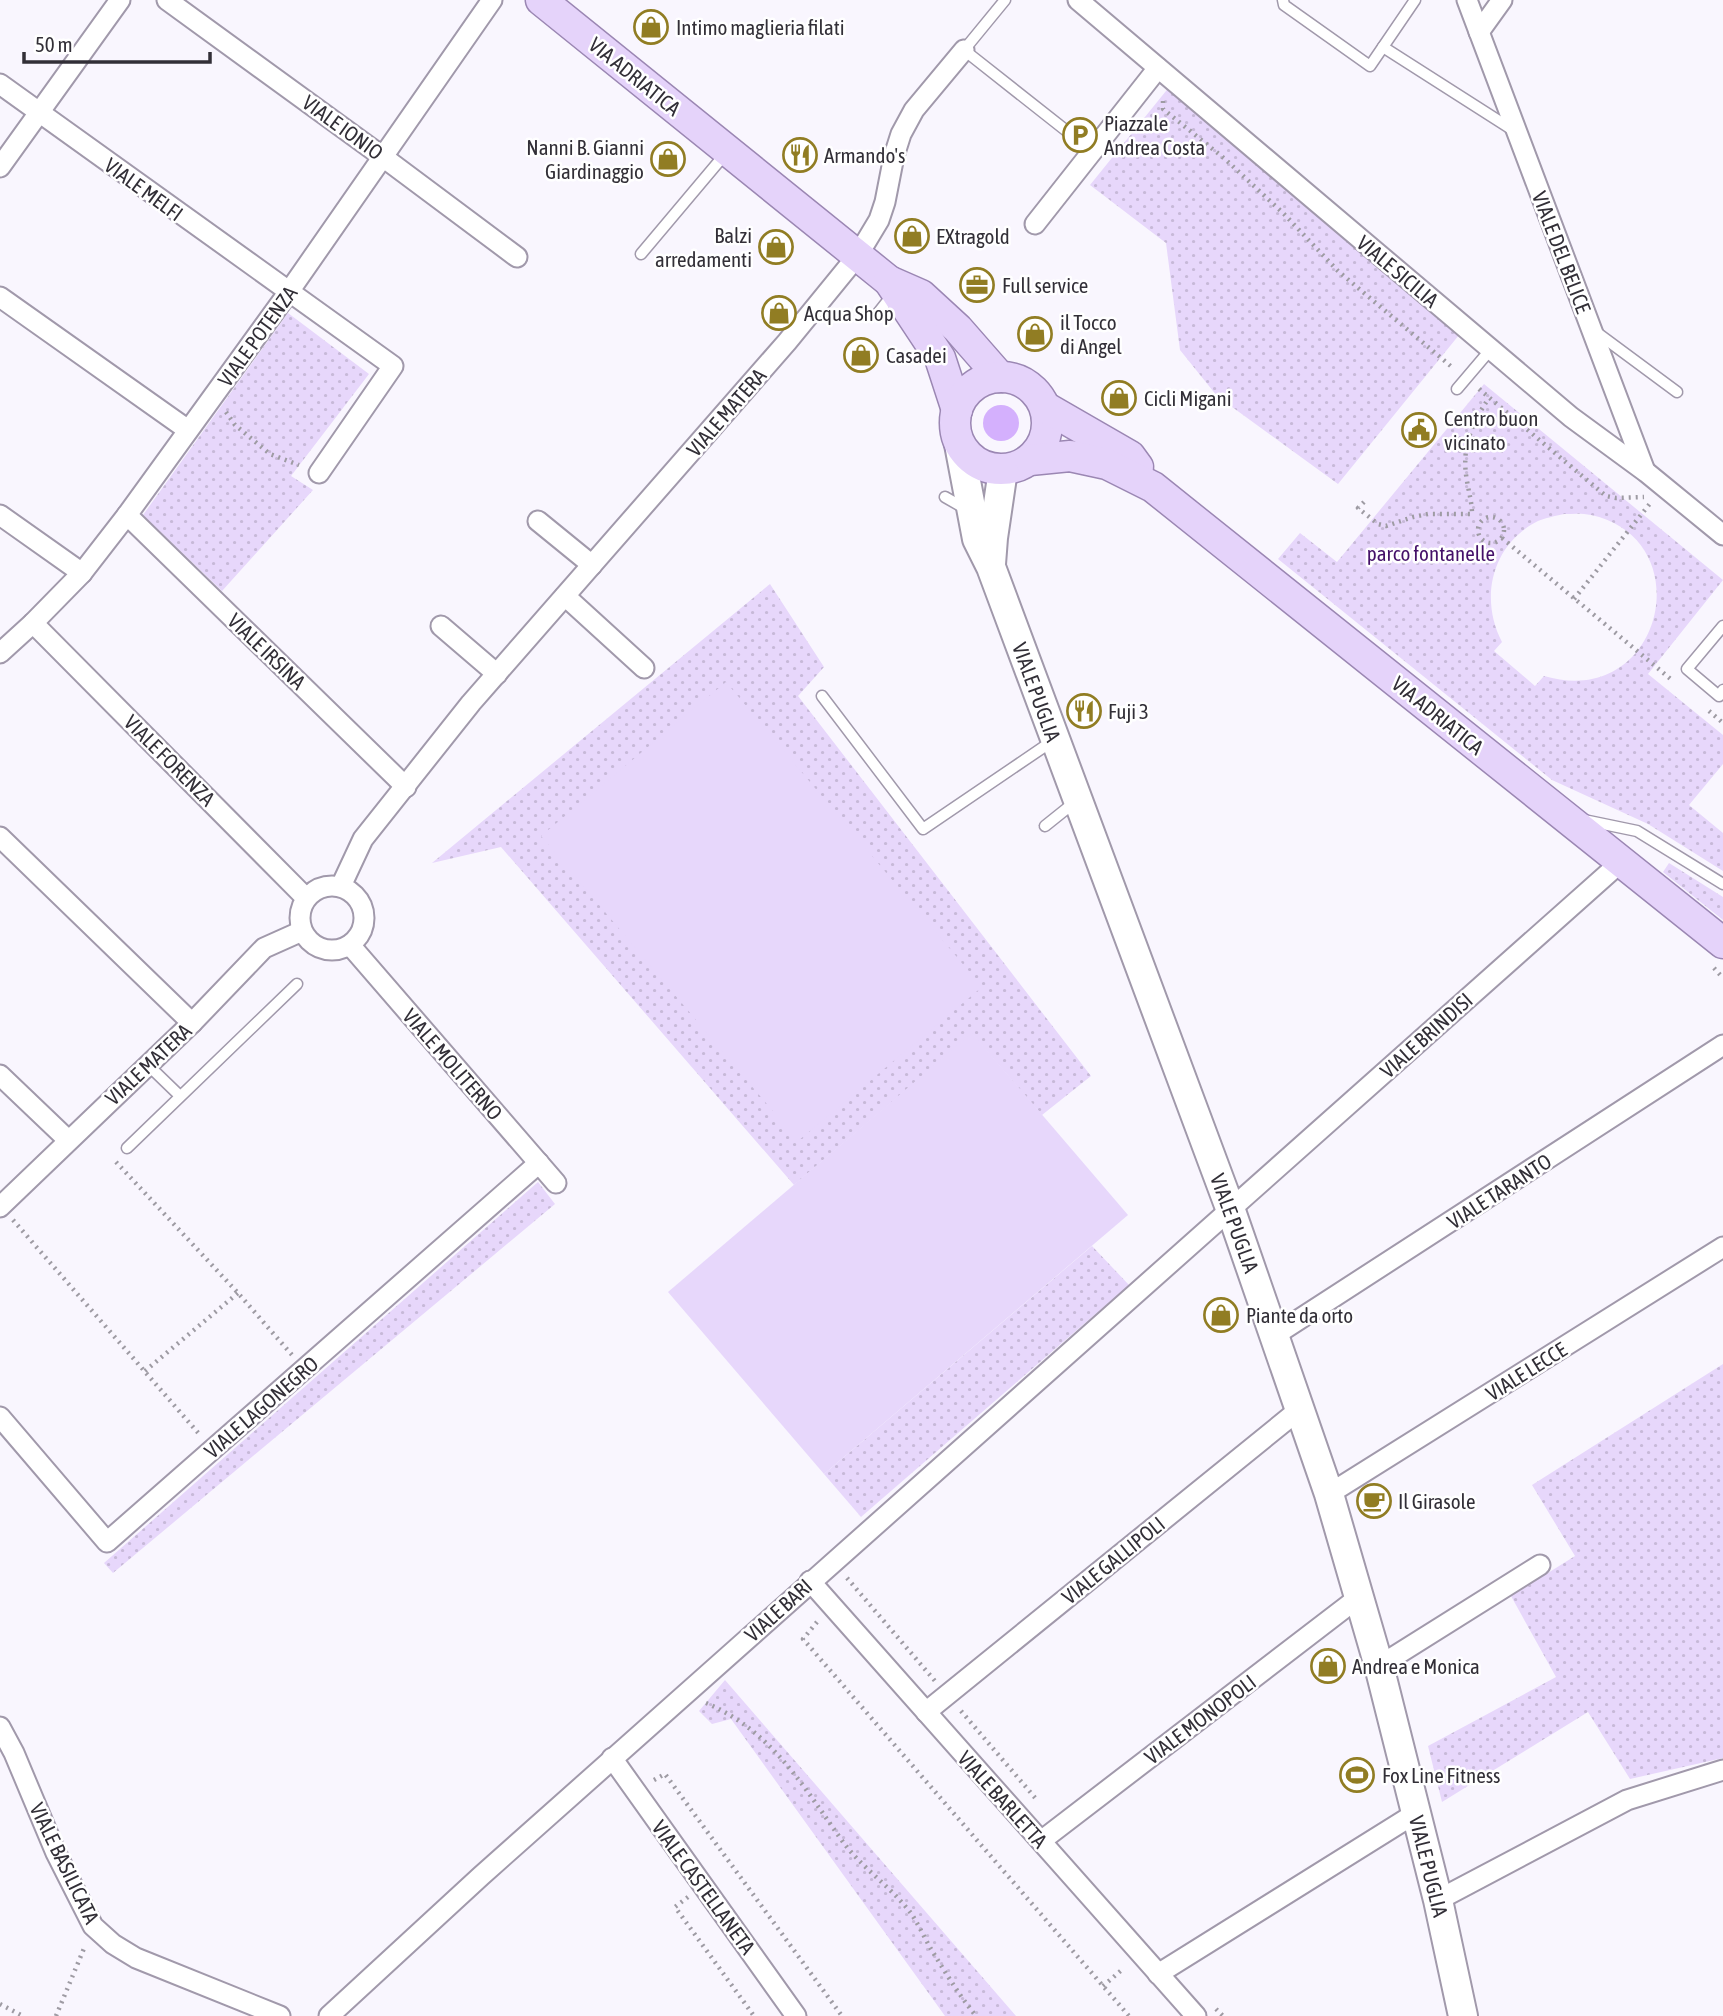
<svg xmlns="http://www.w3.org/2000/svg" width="1723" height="2016" font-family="'Asap Condensed',sans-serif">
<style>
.grass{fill:url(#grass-dots);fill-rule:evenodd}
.pitch{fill:#e7d7fb}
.water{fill:#d4b0fd}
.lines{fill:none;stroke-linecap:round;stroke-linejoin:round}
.service-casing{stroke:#a199ab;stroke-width:13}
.minor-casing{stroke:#a199ab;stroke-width:23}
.secondary-casing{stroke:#a199ab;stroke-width:32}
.primary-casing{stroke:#9b87b3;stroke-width:33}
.path{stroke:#9e9ba3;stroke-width:4.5;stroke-dasharray:2 5;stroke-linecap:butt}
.service{stroke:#fff;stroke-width:10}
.minor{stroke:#fff;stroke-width:19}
.secondary{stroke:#fff;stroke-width:28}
.primary{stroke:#e5d3fa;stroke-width:30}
.labels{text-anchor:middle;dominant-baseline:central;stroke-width:5;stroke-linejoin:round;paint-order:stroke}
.poi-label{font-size:21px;fill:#322f37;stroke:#fff;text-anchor:start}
.street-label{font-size:21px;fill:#322f37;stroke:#fff}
.park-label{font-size:21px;fill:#441069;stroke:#fff}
</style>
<defs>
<pattern id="grass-dots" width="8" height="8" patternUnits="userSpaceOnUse" patternTransform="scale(1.75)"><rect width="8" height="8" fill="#e7d7fb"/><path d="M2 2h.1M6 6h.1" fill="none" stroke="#c7b9d8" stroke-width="1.8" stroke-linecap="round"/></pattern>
</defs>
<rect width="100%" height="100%" fill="#f9f6fe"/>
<g class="grass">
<polygon points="1170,86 1459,335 1338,484 1217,396 1180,350 1166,243 1090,185"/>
<polygon points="288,313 369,374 291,476 313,490 222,591 143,515"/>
<path d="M1484,384L1723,580L1648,674L1723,735V764L1689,805L1723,833V871L1648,824L1552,780L1278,559L1300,533L1337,562ZM1564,514C1572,514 1582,513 1591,515C1702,539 1663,711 1544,676L1535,686L1494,651L1502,642C1479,598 1492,544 1538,521C1545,518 1555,516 1564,514Z"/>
<polygon points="770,584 824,667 798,696 1091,1076 1042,1115 972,1034 794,1185 501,847 432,863"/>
<polygon points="1669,863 1723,897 1723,920 1663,872"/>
<polygon points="538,1182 555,1204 113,1573 104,1563"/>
<polygon points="1092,1246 1129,1285 861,1517 824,1474"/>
<polygon points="1723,1364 1723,1758 1630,1779 1588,1712 1442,1802 1428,1746 1556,1677 1511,1596 1575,1556 1532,1485"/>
<polygon points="725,1680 1016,2016 945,2016 731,1719 712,1724 699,1711"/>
</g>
<g class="pitch">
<polygon points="726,682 982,987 798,1141 541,836"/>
<polygon points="972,1033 1128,1215 824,1474 668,1292"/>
</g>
<circle class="water" cx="1001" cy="423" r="18"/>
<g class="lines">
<g class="service-casing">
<g id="service">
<polyline points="1005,0 964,50 1092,151"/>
<polyline points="1283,0 1284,5 1370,66 1415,0"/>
<polyline points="1383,47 1513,130"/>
<polyline points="641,254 726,153"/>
<polyline points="878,313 893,294"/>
<polyline points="1596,332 1677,392"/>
<polyline points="1457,389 1491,349"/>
<polyline points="945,497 966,509"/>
<polyline points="1723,626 1687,669 1719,696 1723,690"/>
<polyline points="822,696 923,829 1054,740"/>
<polyline points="1584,820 1637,831 1723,884"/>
<polyline points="1045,826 1075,802"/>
<polyline points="148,1065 180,1096"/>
<polyline points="127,1148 297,984"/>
</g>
</g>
<g class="minor-casing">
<g id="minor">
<polyline points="167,0 383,157 517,257"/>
<polyline points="1078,0 1571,417 1646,472 1723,535"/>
<polyline points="1467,0 1645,471"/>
<polyline points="1479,32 1502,0"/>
<polyline points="0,84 393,366 319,473"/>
<polyline points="0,167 120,0"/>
<polyline points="1035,224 1158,68"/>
<polyline points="0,297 188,430"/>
<polyline points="0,515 82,573"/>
<polyline points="127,515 406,787"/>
<polyline points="538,521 592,565"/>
<polyline points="565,596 644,668"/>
<polyline points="33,623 306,898"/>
<polyline points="441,626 497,674"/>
<polyline points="0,653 33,623 82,573 127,515 288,293 492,0"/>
<polyline points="0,837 192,1023"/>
<polyline points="341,886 363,839 471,703 787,342 858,255 879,220 885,202 894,156 901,134 914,110 964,50"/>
<circle cx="332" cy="918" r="32"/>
<polyline points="350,945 556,1183"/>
<polyline points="0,1075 68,1140"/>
<polyline points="0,1207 192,1023 264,948 302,931"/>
<polyline points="1275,1335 1723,1045"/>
<polyline points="0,1417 107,1542 539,1163"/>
<polyline points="1329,1494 1723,1247"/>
<polyline points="810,1581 1196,2016"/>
<polyline points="1379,1666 1540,1565"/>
<polyline points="926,1712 1300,1409"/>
<polyline points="0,1727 14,1753 56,1853 93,1926 113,1944 136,1958 280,2016"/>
<polyline points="612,1758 796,2016"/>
<polyline points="1041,1841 1359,1597"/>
<polyline points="1438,1900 1627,1800 1723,1770"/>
<polyline points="1158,1974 1416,1813"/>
<polyline points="329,2016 481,1876 1621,862"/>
</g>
</g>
<g class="secondary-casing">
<g id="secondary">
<polyline points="958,439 977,539 991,567 1230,1208 1329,1494 1379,1666 1438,1900 1463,2016"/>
<polyline points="991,564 993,538 1003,470"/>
</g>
</g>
<g class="primary-casing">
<g id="primary">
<polyline points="541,0 889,281 921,295 958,329 1000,377"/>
<polyline points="889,281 940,358 957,410"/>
<circle cx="1001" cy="423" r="46"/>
<polyline points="1045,407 1130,456 1138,467"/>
<polyline points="1030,460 1070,456 1107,464 1153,487 1723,943"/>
</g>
</g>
<g class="path">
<polyline points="1163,101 1163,109 1225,159 1284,214 1338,271 1453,368"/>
<polyline points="1479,389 1606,496 1616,498 1644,497"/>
<polyline points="226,412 235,425 270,454 299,465"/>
<path d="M1364,502L1358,508L1378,524L1386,526L1413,517L1428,514H1472C1472,503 1469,493 1467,481C1461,449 1471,424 1489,398"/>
<circle cx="1491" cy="530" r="13"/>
<polyline points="1502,538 1673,681"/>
<polyline points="1574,599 1652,501"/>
<polyline points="1709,711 1723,723"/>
<polyline points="1714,968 1723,978"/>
<polyline points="116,1162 238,1293 292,1355"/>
<polyline points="13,1220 200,1435"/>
<polyline points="145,1371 238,1293"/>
<polyline points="847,1578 935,1681"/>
<polyline points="817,1622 803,1639 1129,2016"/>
<path d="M706,1703C772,1731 803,1786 843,1842C862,1868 890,1886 910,1912C918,1923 924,1937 931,1949C945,1972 959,1995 976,2016"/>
<polyline points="961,1711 1037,1800"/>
<polyline points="654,1780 665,1774 842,2016"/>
<polyline points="688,1897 675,1907 754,2016"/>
<polyline points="1103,1986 1124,1968"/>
<polyline points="0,2004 23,2016"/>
<polyline points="1216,2009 1223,2016"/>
<polyline points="56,2016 85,1946"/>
</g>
<use href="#service" class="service"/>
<use href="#minor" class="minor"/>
<use href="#secondary" class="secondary"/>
<use href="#primary" class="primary"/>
</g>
<defs>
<g id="shop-ring" transform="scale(1.75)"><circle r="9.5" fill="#fff" stroke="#917d23" stroke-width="1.5"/><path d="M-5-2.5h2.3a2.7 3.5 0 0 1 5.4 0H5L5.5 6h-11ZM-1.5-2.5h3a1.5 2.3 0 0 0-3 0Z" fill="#917d23"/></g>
<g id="parking-ring" transform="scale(1.75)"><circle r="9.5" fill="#fff" stroke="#917d23" stroke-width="1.5"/><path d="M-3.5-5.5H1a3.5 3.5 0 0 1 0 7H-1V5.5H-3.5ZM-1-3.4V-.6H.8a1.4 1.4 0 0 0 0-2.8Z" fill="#917d23"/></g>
<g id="restaurant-ring" transform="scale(1.75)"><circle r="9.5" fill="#fff" stroke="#917d23" stroke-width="1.5"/><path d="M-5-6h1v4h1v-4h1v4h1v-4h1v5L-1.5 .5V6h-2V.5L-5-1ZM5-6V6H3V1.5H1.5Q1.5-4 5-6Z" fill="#917d23"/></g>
<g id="office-ring" transform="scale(1.75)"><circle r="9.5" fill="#fff" stroke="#917d23" stroke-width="1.5"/><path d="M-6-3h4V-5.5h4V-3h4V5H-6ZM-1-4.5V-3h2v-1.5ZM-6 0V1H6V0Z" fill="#917d23"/></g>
<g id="civic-ring" transform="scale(1.75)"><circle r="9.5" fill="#fff" stroke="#917d23" stroke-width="1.5"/><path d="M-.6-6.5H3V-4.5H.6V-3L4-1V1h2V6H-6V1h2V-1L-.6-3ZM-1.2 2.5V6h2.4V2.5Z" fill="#917d23"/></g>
<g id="cafe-ring" transform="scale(1.75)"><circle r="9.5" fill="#fff" stroke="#917d23" stroke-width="1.5"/><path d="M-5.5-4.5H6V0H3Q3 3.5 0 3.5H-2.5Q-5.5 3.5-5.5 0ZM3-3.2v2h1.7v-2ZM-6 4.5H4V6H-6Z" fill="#917d23"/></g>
<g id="stadium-ring" transform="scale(1.75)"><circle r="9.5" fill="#fff" stroke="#917d23" stroke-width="1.5"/><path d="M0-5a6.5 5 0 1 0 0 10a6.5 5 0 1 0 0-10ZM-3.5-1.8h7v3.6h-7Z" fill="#917d23"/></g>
</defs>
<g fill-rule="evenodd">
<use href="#shop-ring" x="651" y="27"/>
<use href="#parking-ring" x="1080" y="135"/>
<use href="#restaurant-ring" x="800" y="155"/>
<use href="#shop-ring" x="668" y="159"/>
<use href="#shop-ring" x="912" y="236"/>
<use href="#shop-ring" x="776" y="247"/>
<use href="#office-ring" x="977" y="285"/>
<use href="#shop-ring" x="779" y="313"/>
<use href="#shop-ring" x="1035" y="334"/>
<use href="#shop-ring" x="861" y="355"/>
<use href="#shop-ring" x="1119" y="398"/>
<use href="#civic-ring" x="1419" y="430"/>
<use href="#restaurant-ring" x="1084" y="711"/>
<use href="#shop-ring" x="1221" y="1315"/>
<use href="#cafe-ring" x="1374" y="1501"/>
<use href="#shop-ring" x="1328" y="1666"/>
<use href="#stadium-ring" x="1357" y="1775"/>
</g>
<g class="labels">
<g class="poi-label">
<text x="676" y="27">Intimo maglieria filati</text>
<text x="1104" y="123">Piazzale<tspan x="1104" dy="24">Andrea Costa</tspan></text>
<text x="644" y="147" text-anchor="end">Nanni B. Gianni<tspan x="644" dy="24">Giardinaggio</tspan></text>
<text x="824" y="155">Armando's</text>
<text x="752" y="235" text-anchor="end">Balzi<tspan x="752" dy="24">arredamenti</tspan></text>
<text x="936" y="236">EXtragold</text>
<text x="1002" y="285">Full service</text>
<text x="804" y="313">Acqua Shop</text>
<text x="1060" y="322">il Tocco<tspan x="1060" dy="24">di Angel</tspan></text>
<text x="886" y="355">Casadei</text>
<text x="1144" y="398">Cicli Migani</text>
<text x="1444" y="418">Centro buon<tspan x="1444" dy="24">vicinato</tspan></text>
<text x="1108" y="711">Fuji 3</text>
<text x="1246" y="1315">Piante da orto</text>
<text x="1398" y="1501">Il Girasole</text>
<text x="1352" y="1666">Andrea e Monica</text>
<text x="1382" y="1775">Fox Line Fitness</text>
</g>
<g class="street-label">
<text transform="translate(635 76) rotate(39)">VIA ADRIATICA</text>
<text transform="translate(343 127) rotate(36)">VIALE IONIO</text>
<text transform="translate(144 189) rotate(36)">VIALE MELFI</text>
<text transform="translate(1562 252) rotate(69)">VIALE DEL BELICE</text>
<text transform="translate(1398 271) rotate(40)">VIALE SICILIA</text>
<text transform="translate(257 336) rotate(-54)">VIALE POTENZA</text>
<text transform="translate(726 412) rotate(-49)">VIALE MATERA</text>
<text transform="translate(267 651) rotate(44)">VIALE IRSINA</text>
<text transform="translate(1037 692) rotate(70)">VIALE PUGLIA</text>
<text transform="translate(1438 715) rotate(39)">VIA ADRIATICA</text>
<text transform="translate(170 760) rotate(45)">VIALE FORENZA</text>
<text transform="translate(1426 1035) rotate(-42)">VIALE BRINDISI</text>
<text transform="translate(148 1064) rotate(-43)">VIALE MATERA</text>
<text transform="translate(453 1064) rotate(49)">VIALE MOLITERNO</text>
<text transform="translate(1499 1191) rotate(-33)">VIALE TARANTO</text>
<text transform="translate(1235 1223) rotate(70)">VIALE PUGLIA</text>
<text transform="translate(1526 1371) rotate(-32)">VIALE LECCE</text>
<text transform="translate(261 1407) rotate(-41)">VIALE LAGONEGRO</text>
<text transform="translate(1113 1560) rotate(-39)">VIALE GALLIPOLI</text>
<text transform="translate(778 1610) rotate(-42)">VIALE BARI</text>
<text transform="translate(1200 1719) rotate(-37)">VIALE MONOPOLI</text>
<text transform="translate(1003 1799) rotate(48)">VIALE BARLETTA</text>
<text transform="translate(65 1863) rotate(64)">VIALE BASILICATA</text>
<text transform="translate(1429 1866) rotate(76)">VIALE PUGLIA</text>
<text transform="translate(704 1887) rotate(54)">VIALE CASTELLANETA</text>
</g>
<g class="park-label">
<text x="1431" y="553">parco fontanelle</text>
</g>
</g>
<path d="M24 52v10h186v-10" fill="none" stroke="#322f37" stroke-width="3.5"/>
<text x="35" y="52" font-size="21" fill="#322f37" stroke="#ffffff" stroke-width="5" paint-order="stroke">50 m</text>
</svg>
